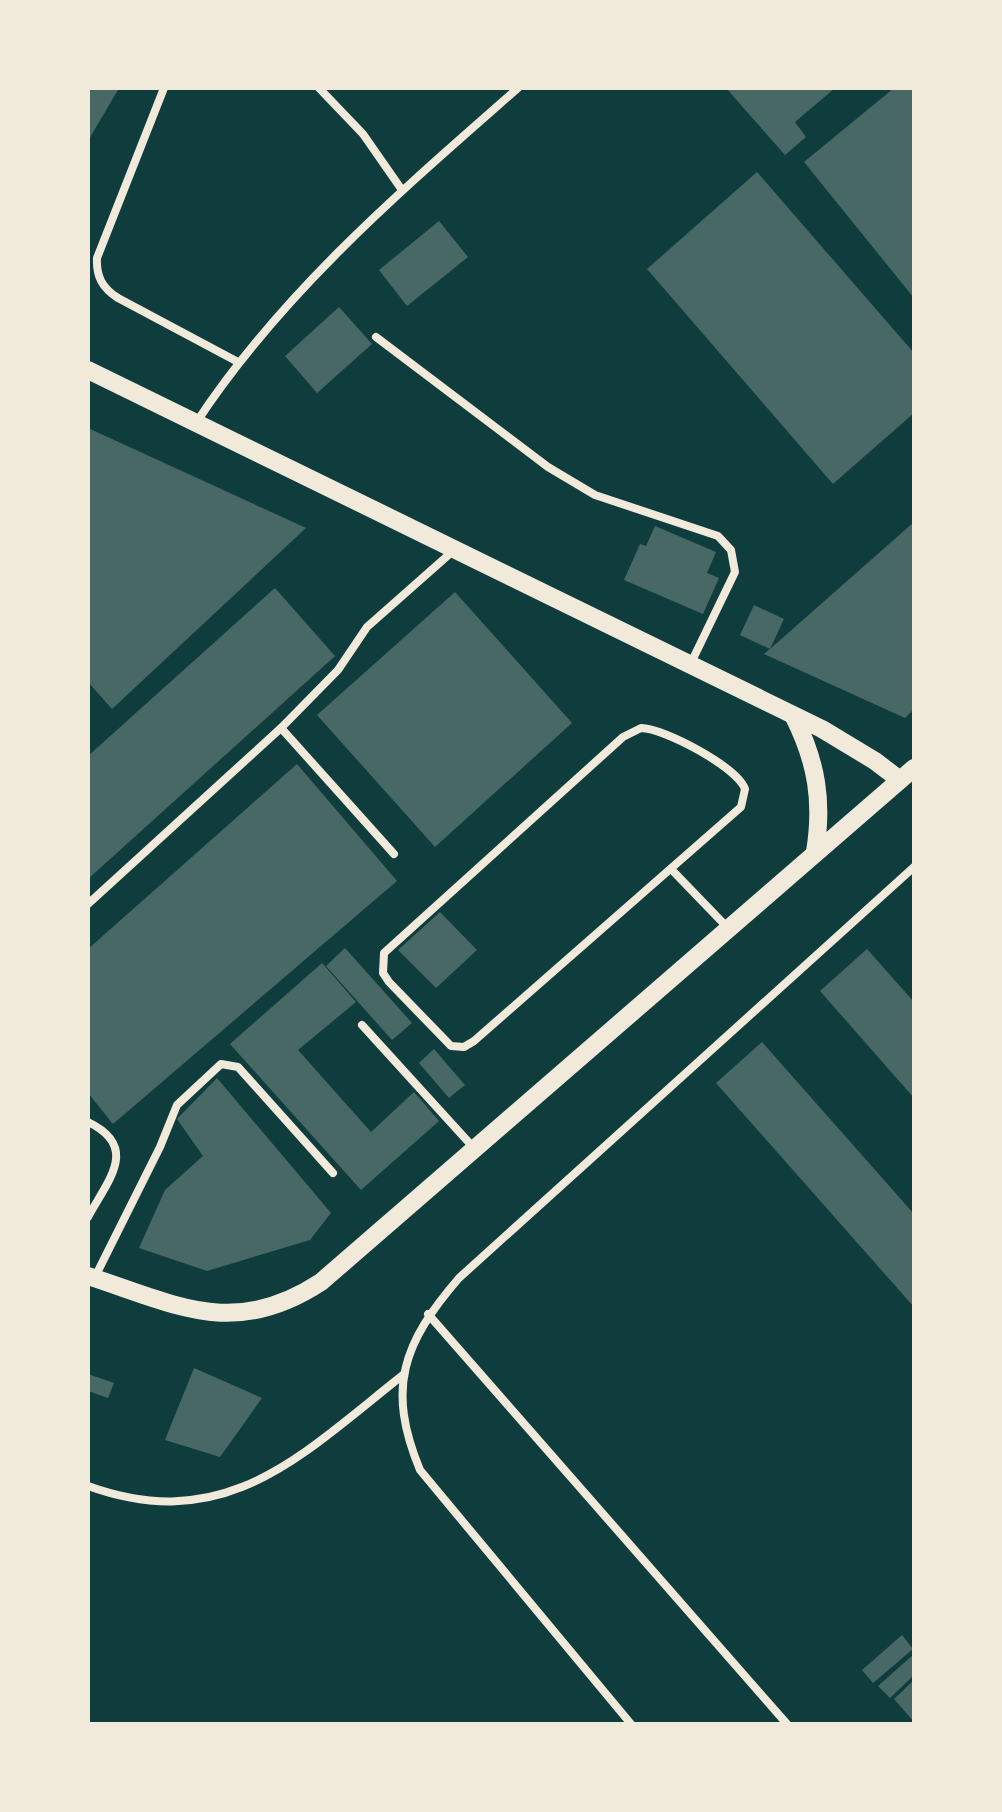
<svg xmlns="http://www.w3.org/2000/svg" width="1002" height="1812" font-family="'Titillium Web',sans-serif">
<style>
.building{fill:#486865}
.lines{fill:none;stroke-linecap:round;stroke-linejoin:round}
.service{stroke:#f1e9da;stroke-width:8}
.tertiary{stroke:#f1e9da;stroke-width:18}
</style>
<rect width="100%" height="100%" fill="#0f3d3e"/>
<g class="building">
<polygon points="88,88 119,88 88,141"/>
<polygon points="726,88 835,88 795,122 806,137 785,155"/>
<polygon points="894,88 914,88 914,298 804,162"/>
<polygon points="757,172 914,353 914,413 833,484 647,269"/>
<polygon points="439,221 468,257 407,306 379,270"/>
<polygon points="339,307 372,344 317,393 285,356"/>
<polygon points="88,428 306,528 112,709 88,682"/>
<polygon points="914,522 914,709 905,718 764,654 770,649 740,635 754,605 784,619 770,649"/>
<polygon points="655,526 716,552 707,573 719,578 703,614 624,580 640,544 646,546"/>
<polygon points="275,588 335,656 88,879 88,756"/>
<polygon points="455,592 572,723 435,847 317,715"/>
<polygon points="297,764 397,881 113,1124 88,1093 88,949"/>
<polygon points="440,912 477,950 436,988 398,950"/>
<polygon points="345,948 412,1023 392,1040 326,966"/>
<polygon points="867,949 914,1002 914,1098 820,991"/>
<polygon points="322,963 356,1002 298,1050 371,1132 414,1092 439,1121 361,1190 230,1044"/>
<polygon points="762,1042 914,1214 914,1307 716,1083"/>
<polygon points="434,1049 465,1085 449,1098 419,1063"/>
<polygon points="217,1078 331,1213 310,1240 207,1271 139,1248 165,1190 203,1156 177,1119"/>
<polygon points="194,1368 262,1398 220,1457 165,1440"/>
<polygon points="88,1374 114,1383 108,1398 88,1391"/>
<polygon points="902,1635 913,1649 873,1683 862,1670"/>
<polygon points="914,1654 914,1675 890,1698 878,1686"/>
<polygon points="914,1680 914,1722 894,1699"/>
</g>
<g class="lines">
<g class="service">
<path d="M164,88L97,258C96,276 102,288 118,298L238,362"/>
<polyline points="319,88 363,134 402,190"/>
<polyline points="376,337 548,467 595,495 718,536 731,550 735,572 690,665"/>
<path d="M196,423C282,292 402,190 518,88"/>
<polyline points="281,728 394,854"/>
<path d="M641,728C664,728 737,767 745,789L741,807L474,1041L464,1047L451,1046L389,982L383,973L384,953L623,737Z"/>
<polyline points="671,869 727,927"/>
<polyline points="88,904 281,728 338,670 367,627 453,551"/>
<polyline points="362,1025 473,1147"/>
<path d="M88,1122C140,1147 108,1180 88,1217"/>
<polyline points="95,1277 160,1147 177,1105 221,1064 238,1067 333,1173"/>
<polyline points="428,1314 787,1724"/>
<path d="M88,1486C227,1536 301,1455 403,1375"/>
<path d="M631,1724L420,1470C386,1388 403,1343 459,1278L914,867"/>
</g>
<g class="tertiary">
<polyline points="88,370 822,729 875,761 900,780"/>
<path d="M794,717C817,763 823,802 815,852"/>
<path d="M88,1276C177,1305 234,1339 321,1282L914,768"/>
</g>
</g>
<rect width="1002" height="1812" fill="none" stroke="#f1e9da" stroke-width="180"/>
</svg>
